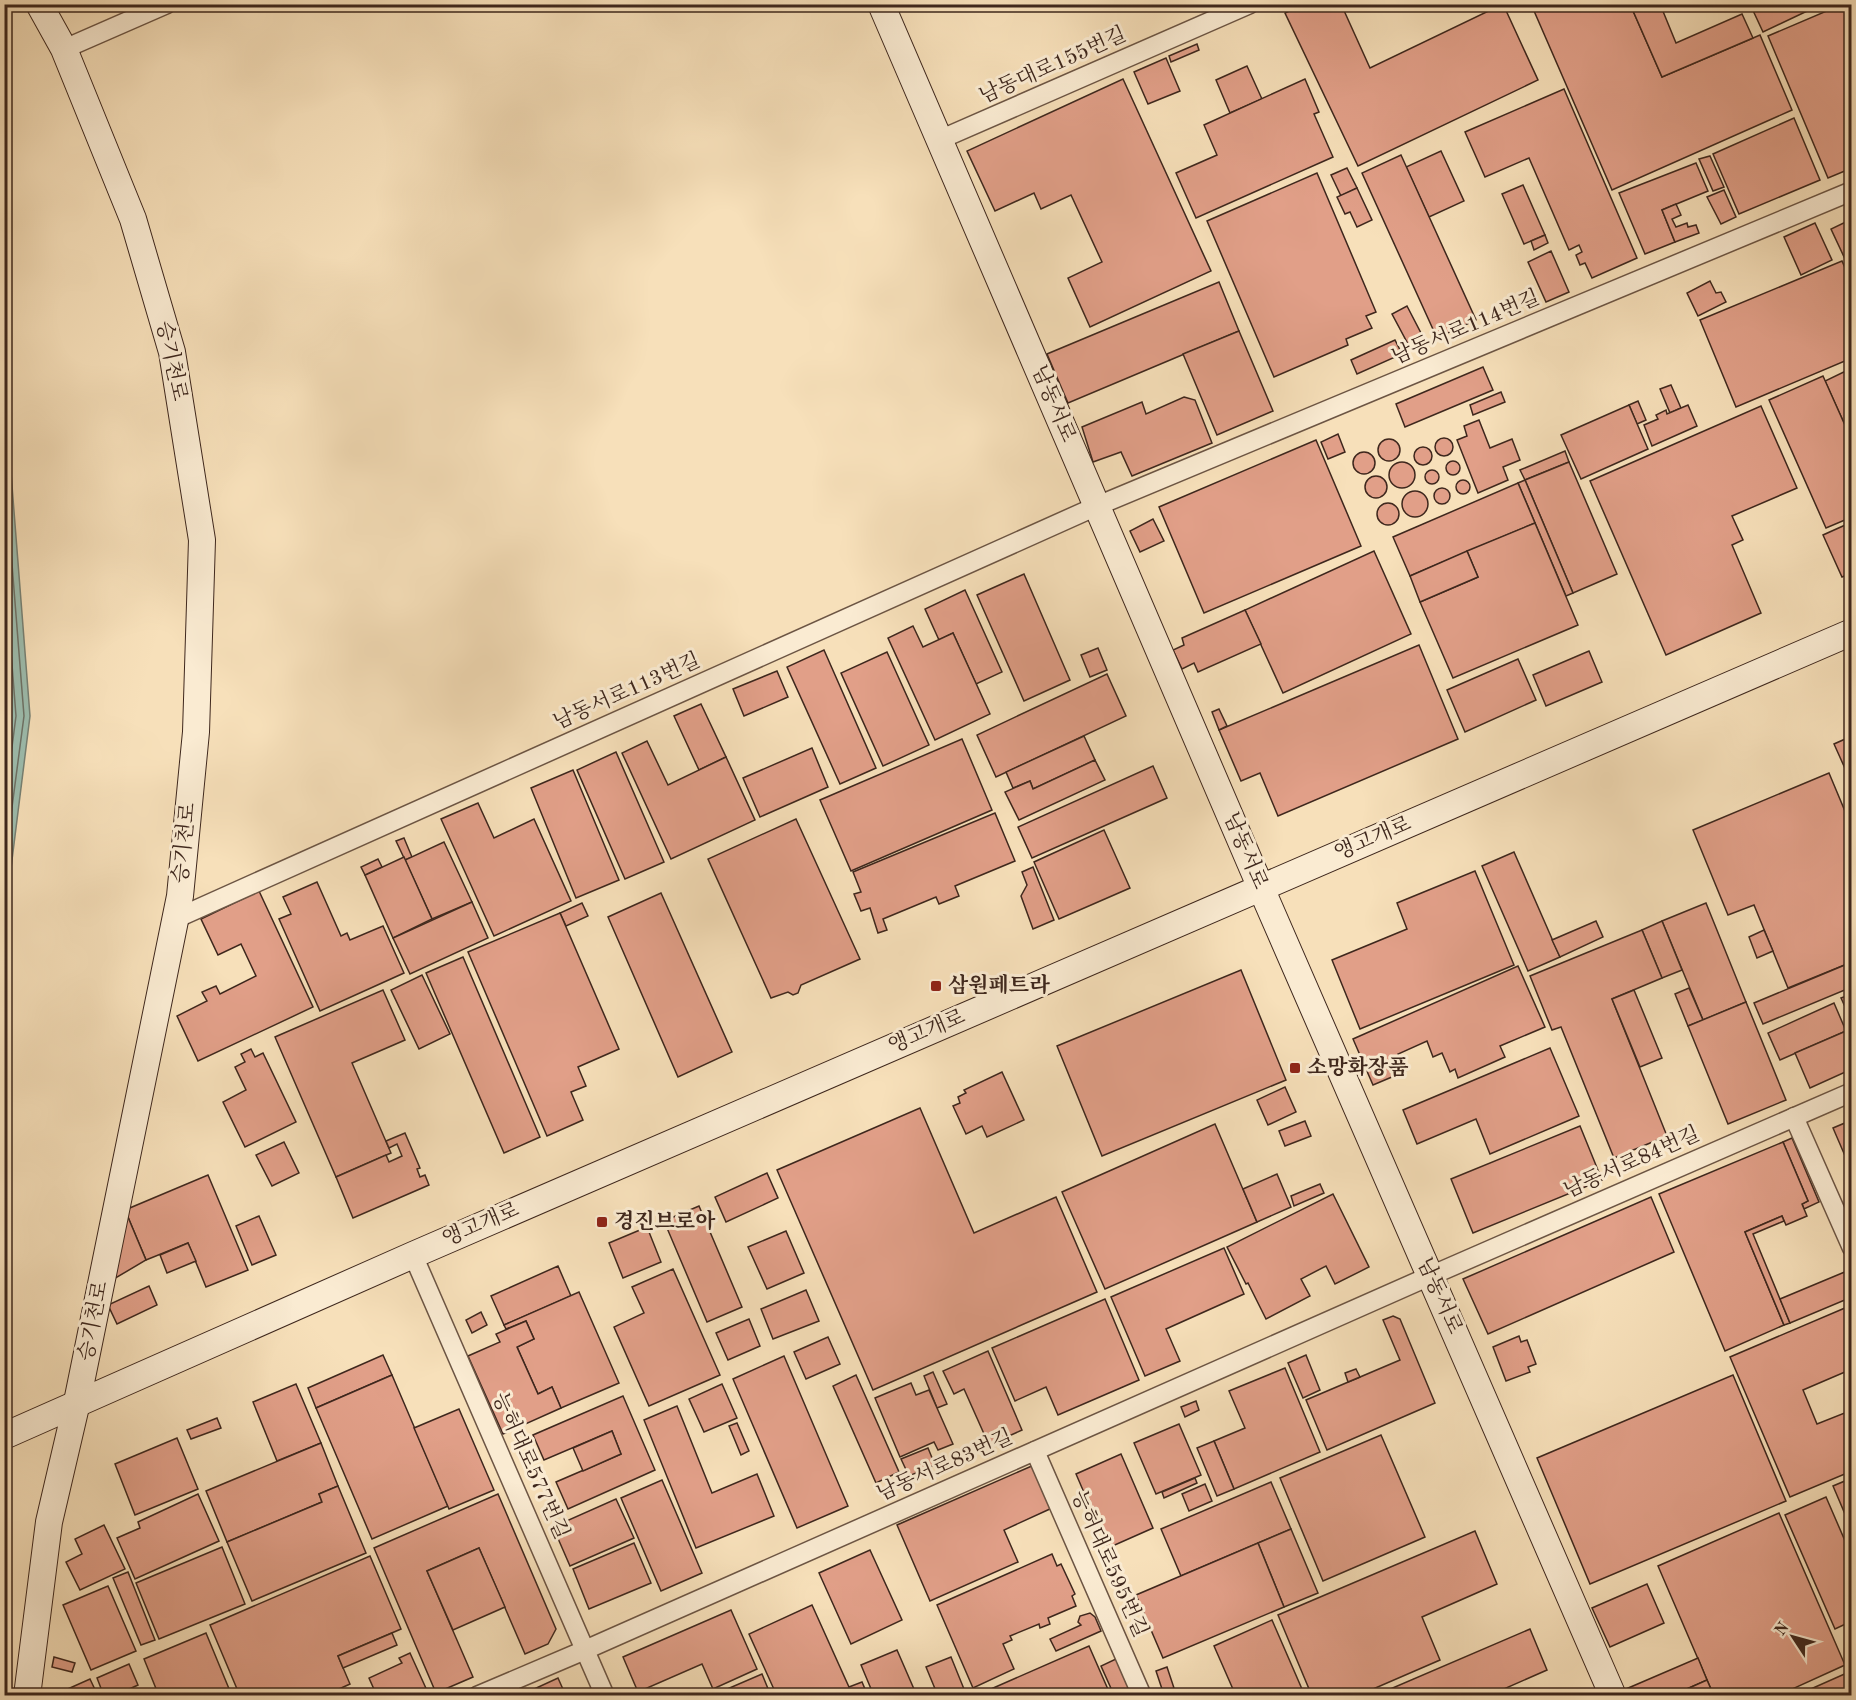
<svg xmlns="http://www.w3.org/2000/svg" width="1856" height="1700" font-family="'Old Standard TT','Noto Serif KR',serif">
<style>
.water{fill:#9dbdae;stroke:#778174;stroke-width:1.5}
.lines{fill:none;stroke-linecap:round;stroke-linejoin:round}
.shore{stroke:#6e7266;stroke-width:1.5}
.building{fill:#e19f88;stroke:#3e271d;stroke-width:1.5}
.street-casing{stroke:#6c5544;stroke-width:21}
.secondary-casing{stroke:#3e271d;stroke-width:28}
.street{stroke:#faebd2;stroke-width:18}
.secondary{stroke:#faebd2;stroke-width:26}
.poi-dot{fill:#8f2418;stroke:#faebd2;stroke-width:2}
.labels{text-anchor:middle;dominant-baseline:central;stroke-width:6;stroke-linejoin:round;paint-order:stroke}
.street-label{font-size:21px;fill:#3e271d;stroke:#faebd2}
.poi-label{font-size:21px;font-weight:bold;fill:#3e271d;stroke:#faebd2;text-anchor:start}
</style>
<rect width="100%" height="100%" fill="#f7e0ba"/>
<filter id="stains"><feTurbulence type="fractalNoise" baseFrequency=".00333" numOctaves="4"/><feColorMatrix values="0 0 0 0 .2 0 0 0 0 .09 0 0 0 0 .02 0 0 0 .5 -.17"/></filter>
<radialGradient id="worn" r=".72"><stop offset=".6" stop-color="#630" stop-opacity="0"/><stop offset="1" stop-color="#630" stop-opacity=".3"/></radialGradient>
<polygon class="water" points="5,441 10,460 30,716 5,916"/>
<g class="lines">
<g class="shore">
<polyline points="4,463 24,716 4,868"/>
<polyline points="4,562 16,716 4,809"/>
</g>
</g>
<g class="building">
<polygon points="1304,4 1341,4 1370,68 1503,4 1538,80 1358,166 1285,13"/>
<polygon points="1531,4 1630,4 1662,77 1760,35 1792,110 1612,190"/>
<polygon points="1630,4 1660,4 1676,43 1742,14 1753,38 1662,77"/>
<polygon points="1750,4 1822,4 1763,32"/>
<polygon points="1843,4 1852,4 1852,168 1828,178 1768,36"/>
<polygon points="1197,44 1199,50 1171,62 1169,56"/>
<polygon points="1166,58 1180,91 1148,104 1134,72"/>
<polygon points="1247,66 1262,99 1230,113 1216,80"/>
<polygon points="1123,79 1211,271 1090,327 1068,278 1102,262 1071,195 1041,209 1034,193 995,211 967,151"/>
<polygon points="1305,79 1319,112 1314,114 1333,157 1196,218 1176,173 1217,155 1204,125"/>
<polygon points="1564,89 1637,258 1592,278 1585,263 1580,265 1576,255 1582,252 1579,245 1569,250 1529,158 1485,177 1465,132"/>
<polygon points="1794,118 1820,180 1739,214 1713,154"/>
<polygon points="1441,151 1464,201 1429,217 1406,167"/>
<polygon points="1401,155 1476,320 1437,338 1362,173"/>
<polygon points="1710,156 1724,187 1713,191 1699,159"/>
<polygon points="1696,163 1708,191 1662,210 1675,242 1645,254 1619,193"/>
<polygon points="1347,168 1357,188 1341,196 1331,175"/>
<polygon points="1317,173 1376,312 1366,316 1372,328 1346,339 1348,345 1274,377 1207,221"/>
<polygon points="1523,185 1545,235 1524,244 1502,194"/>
<polygon points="1357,188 1372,220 1357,227 1350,212 1345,214 1337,197"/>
<polygon points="1724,190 1736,217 1721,224 1707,197"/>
<polygon points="1676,204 1681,215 1672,219 1676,227 1687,223 1688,227 1696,225 1699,233 1675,242 1662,210"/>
<polygon points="1852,219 1852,274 1831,229"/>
<polygon points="1815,223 1832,260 1801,275 1784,237"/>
<polygon points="1545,235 1548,243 1534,250 1531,241"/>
<polygon points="1551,251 1569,292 1546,302 1528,262"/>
<polygon points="1842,261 1852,284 1852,358 1736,407 1700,320"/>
<polygon points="1710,281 1716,293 1721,292 1726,302 1698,316 1687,293"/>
<polygon points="1219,282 1239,331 1068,403 1047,354"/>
<polygon points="1407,306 1423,337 1408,344 1392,314"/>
<polygon points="1239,331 1273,411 1217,435 1183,354"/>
<polygon points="1395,340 1402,354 1357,374 1351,360"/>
<polygon points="1483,367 1493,390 1405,427 1396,404"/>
<polygon points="1852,368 1852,430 1848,432 1825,381"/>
<polygon points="1823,376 1852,441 1852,517 1826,528 1769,400"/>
<polygon points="1671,385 1681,408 1670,413 1660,389"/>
<polygon points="1501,392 1505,402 1473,415 1470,405"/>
<polygon points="1184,397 1195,400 1212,443 1132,476 1121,452 1093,462 1082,427 1142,402 1146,414"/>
<polygon points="1638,401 1646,420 1637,424 1629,405"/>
<polygon points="1629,405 1648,449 1581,479 1561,435"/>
<polygon points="1688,405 1697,426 1652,446 1644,425 1658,419 1656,415 1666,410 1667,414"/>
<polygon points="1761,406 1797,488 1732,516 1743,540 1732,545 1761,613 1666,655 1590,481"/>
<polygon points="1479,420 1490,448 1512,439 1520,460 1503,467 1508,480 1478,493 1457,440 1467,436 1464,426"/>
<polygon points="1338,434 1345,452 1328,459 1321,442"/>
<circle cx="1444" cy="447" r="9"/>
<circle cx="1389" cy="450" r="11"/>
<polygon points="1316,440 1361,546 1204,613 1159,507"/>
<circle cx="1423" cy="456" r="9"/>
<polygon points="1565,451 1569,462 1525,480 1520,470"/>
<circle cx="1364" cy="463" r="11"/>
<circle cx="1453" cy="468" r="7"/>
<polygon points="1569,462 1617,574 1573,593 1525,480"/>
<circle cx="1402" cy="475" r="13"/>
<circle cx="1432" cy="477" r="7"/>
<circle cx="1376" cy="487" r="11"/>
<circle cx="1463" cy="487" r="7"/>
<polygon points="1525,480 1573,593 1566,596 1518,483"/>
<polygon points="1518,483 1535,523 1410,576 1393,537"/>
<circle cx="1442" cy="496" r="8"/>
<circle cx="1415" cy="504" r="13"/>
<circle cx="1388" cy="514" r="11"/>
<polygon points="1153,519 1164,541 1140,552 1130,531"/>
<polygon points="1852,522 1852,573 1842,577 1823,535"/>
<polygon points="1535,523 1578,625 1453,678 1420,602 1478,577 1467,551"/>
<polygon points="1374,551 1411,634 1283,693 1245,610"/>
<polygon points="1467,551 1478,577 1420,602 1410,576"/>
<polygon points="1024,574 1070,680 1024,701 977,595"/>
<polygon points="965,590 1002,672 976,684 953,633 939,640 925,609"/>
<polygon points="1245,610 1261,644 1198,672 1194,663 1182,669 1173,650 1184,645 1182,638"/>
<polygon points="913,626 923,647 953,633 990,714 935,740 888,638"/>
<polygon points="1419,645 1458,739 1278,816 1260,773 1241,781 1219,730"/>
<polygon points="1098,648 1107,670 1090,677 1081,655"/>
<polygon points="824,650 876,768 840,784 787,667"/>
<polygon points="1589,651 1602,682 1546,706 1533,675"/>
<polygon points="887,652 929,745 883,766 841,673"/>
<polygon points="1518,659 1536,700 1465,732 1447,690"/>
<polygon points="777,671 788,697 744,716 733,689"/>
<polygon points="1107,674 1126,716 996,777 977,735"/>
<polygon points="701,704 726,757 699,770 674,716"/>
<polygon points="1219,709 1227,726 1219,730 1212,712"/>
<polygon points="1084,736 1095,760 1033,789 1030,781 1013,788 1006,772"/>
<polygon points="1852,736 1852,784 1834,744"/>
<polygon points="962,739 992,810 851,871 820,800"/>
<polygon points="647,741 668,785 726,757 755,820 671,859 622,753"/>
<polygon points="812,748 828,787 760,817 743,778"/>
<polygon points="616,752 664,862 625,879 577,770"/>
<polygon points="1095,760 1105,780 1019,820 1005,792 1030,781 1033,789"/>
<polygon points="1153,766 1167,798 1032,858 1018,827"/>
<polygon points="573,770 619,880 576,898 531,788"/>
<polygon points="1829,773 1852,828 1852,962 1788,988 1754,905 1728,915 1693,830"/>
<polygon points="478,803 494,838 534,819 571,901 494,936 441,819"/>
<polygon points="995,813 1015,861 955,886 959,896 939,904 936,897 883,919 887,930 878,933 870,908 861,911 854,894 861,892 853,872"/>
<polygon points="796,819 860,959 801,985 798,993 793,995 788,992 771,998 708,859"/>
<polygon points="1104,830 1130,888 1059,919 1034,862"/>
<polygon points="404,838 412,857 405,860 396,841"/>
<polygon points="444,842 472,902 432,919 405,860"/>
<polygon points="1514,852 1560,957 1528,971 1482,866"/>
<polygon points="404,857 432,919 393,938 365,875"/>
<polygon points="378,859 382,867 365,875 361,867"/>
<polygon points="1033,867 1054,920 1033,929 1021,896 1027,885 1022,872"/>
<polygon points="1475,871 1514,965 1360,1029 1332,960 1407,929 1397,903"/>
<polygon points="317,882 341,936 347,933 350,940 383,926 404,973 320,1011 279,919 291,914 283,897"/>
<polygon points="259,891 313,1007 198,1061 177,1016 207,1001 202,992 216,986 220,994 256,976 241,944 218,955 201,919"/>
<polygon points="661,893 732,1052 678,1077 608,917"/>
<polygon points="472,902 488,938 410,974 393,938"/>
<polygon points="582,903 588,916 566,926 560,913"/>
<polygon points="1706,903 1746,1002 1703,1020 1662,921"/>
<polygon points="560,913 619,1049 578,1067 586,1086 571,1092 583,1120 547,1136 468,952"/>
<polygon points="1596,921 1603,937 1560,957 1552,940"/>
<polygon points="1662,921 1682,970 1662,978 1642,930"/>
<polygon points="1642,930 1662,978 1612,999 1667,1136 1614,1158 1561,1027 1552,1030 1530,976"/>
<polygon points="1764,930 1773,951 1757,958 1749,937"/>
<polygon points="463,957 540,1137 504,1153 426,973"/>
<polygon points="1852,962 1852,987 1763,1024 1754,1003"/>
<polygon points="1518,966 1545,1027 1500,1046 1505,1057 1458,1078 1455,1069 1450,1072 1442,1053 1433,1057 1427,1041 1398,1054 1406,1071 1373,1085 1353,1039"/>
<polygon points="1241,970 1286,1080 1102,1156 1057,1046"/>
<polygon points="422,975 450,1034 419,1049 391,990"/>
<polygon points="1689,988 1703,1020 1688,1026 1675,994"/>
<polygon points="383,990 405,1040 352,1063 391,1153 336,1177 275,1037"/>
<polygon points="1634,990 1662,1058 1640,1067 1612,999"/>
<polygon points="1852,994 1852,1022 1841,998"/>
<polygon points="1746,1002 1786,1100 1728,1124 1688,1026"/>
<polygon points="1834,1003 1846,1031 1780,1060 1768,1033"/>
<polygon points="1846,1031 1852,1043 1852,1069 1810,1088 1795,1053"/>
<polygon points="1550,1048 1579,1116 1490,1154 1476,1119 1417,1144 1403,1110"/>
<polygon points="251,1049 255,1057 263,1053 296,1122 245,1147 223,1102 246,1090 235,1067 245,1062 241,1054"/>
<polygon points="1002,1072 1024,1120 987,1137 982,1126 966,1134 953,1106 960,1103 958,1097 966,1093 964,1090"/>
<polygon points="1285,1087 1296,1112 1268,1125 1257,1100"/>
<polygon points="920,1108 974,1233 1056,1197 1097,1292 873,1390 777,1170"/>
<polygon points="1852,1120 1852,1172 1833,1128"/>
<polygon points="1305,1121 1311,1136 1285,1146 1279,1131"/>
<polygon points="1215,1124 1257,1222 1105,1289 1062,1192"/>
<polygon points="1580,1126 1602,1180 1473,1233 1451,1179"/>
<polygon points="405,1133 420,1168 417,1169 420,1177 425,1175 429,1185 353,1218 336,1177 386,1155 389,1162 402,1156 397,1144 389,1148 386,1141"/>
<polygon points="1792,1138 1819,1202 1804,1209 1802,1204 1808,1201 1783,1142"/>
<polygon points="284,1142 299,1173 272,1186 256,1155"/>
<polygon points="1783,1142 1808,1201 1802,1204 1807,1216 1786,1225 1782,1216 1745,1232 1784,1325 1725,1351 1659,1194"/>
<polygon points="767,1173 778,1198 726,1222 715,1197"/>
<polygon points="1277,1174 1291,1207 1257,1222 1243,1189"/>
<polygon points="208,1175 248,1270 206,1287 188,1243 146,1260 125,1210"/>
<polygon points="1320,1184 1324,1193 1294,1206 1291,1196"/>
<polygon points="1333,1194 1369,1267 1335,1284 1326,1266 1301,1279 1310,1296 1266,1319 1248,1283 1246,1284 1227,1247"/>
<polygon points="1651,1197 1674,1252 1488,1334 1463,1279"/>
<polygon points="699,1206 742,1307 707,1322 664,1221"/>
<polygon points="125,1210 146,1260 107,1283"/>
<polygon points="259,1216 276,1255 252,1265 236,1226"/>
<polygon points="1782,1216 1784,1221 1753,1234 1790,1323 1784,1325 1745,1232"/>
<polygon points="647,1227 661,1262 623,1278 609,1243"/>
<polygon points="786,1231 804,1273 767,1289 748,1247"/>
<polygon points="188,1243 196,1261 167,1273 160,1255"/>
<polygon points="1224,1248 1244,1294 1166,1329 1180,1361 1145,1376 1111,1297"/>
<polygon points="558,1266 571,1296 504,1325 491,1296"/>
<polygon points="673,1269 720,1375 649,1406 614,1327 644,1313 632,1287"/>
<polygon points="1847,1271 1852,1281 1852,1297 1790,1323 1780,1299"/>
<polygon points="149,1286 157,1305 117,1324 108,1305"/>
<polygon points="806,1290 819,1321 773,1339 761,1309"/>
<polygon points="579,1292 619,1383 561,1408 552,1387 538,1394 517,1347 534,1339 526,1321 506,1329 504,1325"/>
<polygon points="1105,1299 1139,1380 1058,1415 1046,1387 1015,1401 992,1348"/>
<polygon points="1852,1305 1852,1369 1803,1390 1817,1424 1852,1410 1852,1471 1790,1497 1730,1357"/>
<polygon points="481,1312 487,1325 472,1333 466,1320"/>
<polygon points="1393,1316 1400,1319 1435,1403 1327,1450 1306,1400 1400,1360 1383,1320"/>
<polygon points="749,1319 760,1346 728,1360 716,1333"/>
<polygon points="526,1321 534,1339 517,1347 538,1394 552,1387 561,1408 503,1434 468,1356 500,1342 496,1334"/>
<polygon points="1519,1336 1521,1342 1527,1340 1536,1364 1528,1367 1530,1372 1506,1381 1493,1347"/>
<polygon points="828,1337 840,1364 806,1379 794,1352"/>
<polygon points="988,1351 1022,1430 989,1445 964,1389 954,1394 943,1371"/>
<polygon points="383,1355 392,1375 316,1408 308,1388"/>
<polygon points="1306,1355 1320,1390 1303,1398 1288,1363"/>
<polygon points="784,1356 848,1506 797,1528 733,1379"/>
<polygon points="1285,1368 1320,1452 1234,1489 1214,1441 1245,1428 1229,1391"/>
<polygon points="1356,1369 1360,1377 1348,1382 1345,1373"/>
<polygon points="933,1372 947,1404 937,1408 924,1376"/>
<polygon points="392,1375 448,1506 372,1539 316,1408"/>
<polygon points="856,1375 899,1472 876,1483 833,1386"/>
<polygon points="1733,1375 1786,1501 1590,1584 1537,1458"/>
<polygon points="911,1383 916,1395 929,1390 953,1444 938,1450 934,1442 900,1457 875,1398"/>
<polygon points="296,1384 321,1443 277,1461 253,1402"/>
<polygon points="722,1384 737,1418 704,1432 689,1399"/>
<polygon points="623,1396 655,1470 568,1509 556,1482 621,1454 612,1431 544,1460 533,1435"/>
<polygon points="1196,1401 1199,1410 1185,1417 1181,1407"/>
<polygon points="677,1406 712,1493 757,1474 774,1516 696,1548 644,1420"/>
<polygon points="459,1409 494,1490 449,1509 414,1428"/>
<polygon points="217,1418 221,1428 191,1439 187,1430"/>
<polygon points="737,1423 749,1451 741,1455 729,1426"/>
<polygon points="1179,1424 1201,1475 1156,1494 1134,1443"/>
<polygon points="612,1431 621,1454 583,1471 573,1448"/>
<polygon points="1381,1435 1425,1537 1323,1581 1280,1478"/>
<polygon points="177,1438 198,1489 135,1515 115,1464"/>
<polygon points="1214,1441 1234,1489 1217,1496 1197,1448"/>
<polygon points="321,1443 338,1486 319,1494 322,1502 227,1542 206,1491"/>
<polygon points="928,1448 935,1465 909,1476 901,1459"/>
<polygon points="1121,1454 1153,1528 1108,1548 1076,1474"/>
<polygon points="1034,1465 1052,1508 1004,1530 1018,1562 930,1601 897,1525"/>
<polygon points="1195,1478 1197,1483 1164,1498 1162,1492"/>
<polygon points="1852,1478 1852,1512 1845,1514 1833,1486"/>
<polygon points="662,1480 702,1573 661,1591 621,1498"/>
<polygon points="1271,1482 1291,1529 1181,1576 1161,1529"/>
<polygon points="1205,1484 1212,1501 1189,1511 1182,1494"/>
<polygon points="338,1486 366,1553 252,1601 227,1542 322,1502 319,1494"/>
<polygon points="198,1494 219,1541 135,1579 117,1538 140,1528 138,1522"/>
<polygon points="498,1494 556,1629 548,1644 525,1654 479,1548 427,1571 473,1677 436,1693 374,1548"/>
<polygon points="1826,1497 1852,1557 1852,1621 1835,1629 1785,1515"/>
<polygon points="616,1499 634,1538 570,1566 553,1527"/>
<polygon points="1779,1513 1845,1665 1777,1696 1714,1696 1658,1566"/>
<polygon points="104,1525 125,1569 80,1590 66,1562 82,1554 75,1539"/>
<polygon points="1291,1529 1318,1593 1284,1607 1258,1543"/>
<polygon points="1475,1531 1497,1584 1422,1617 1440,1660 1357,1696 1312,1696 1278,1615"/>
<polygon points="634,1543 651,1583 589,1609 573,1569"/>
<polygon points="1258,1543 1284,1607 1163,1658 1136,1595"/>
<polygon points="222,1547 245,1604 159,1639 136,1583"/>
<polygon points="479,1548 505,1607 453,1630 427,1571"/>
<polygon points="870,1550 902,1620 851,1644 819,1573"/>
<polygon points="1052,1554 1057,1566 1061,1564 1075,1594 1072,1596 1076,1606 1048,1618 1050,1624 1040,1628 1039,1624 1010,1636 1012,1640 1003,1644 1014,1669 973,1688 937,1605"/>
<polygon points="370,1556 401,1629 338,1656 350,1684 332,1692 334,1696 240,1696 210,1625"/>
<polygon points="128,1572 155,1640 141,1645 113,1578"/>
<polygon points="1647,1584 1664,1623 1610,1647 1592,1608"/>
<polygon points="108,1586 136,1651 91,1670 63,1605"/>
<polygon points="812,1605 849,1687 862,1682 868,1696 777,1696 749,1634"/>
<polygon points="731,1610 757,1669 713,1689 702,1664 638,1692 623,1657"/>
<polygon points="1090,1613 1095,1617 1101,1631 1056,1651 1050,1639 1081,1625 1078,1622 1080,1616"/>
<polygon points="1272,1620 1305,1696 1236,1696 1214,1646"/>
<polygon points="1530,1629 1547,1670 1488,1696 1374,1696"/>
<polygon points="206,1633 232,1696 159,1696 144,1659"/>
<polygon points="392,1633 397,1645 343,1668 338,1656"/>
<polygon points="1089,1646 1110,1694 1106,1696 975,1696"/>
<polygon points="897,1650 917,1696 874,1696 861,1665"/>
<polygon points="410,1653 429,1695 377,1696 369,1678 402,1663 399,1658"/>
<polygon points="54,1657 75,1663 72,1672 52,1667"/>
<polygon points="951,1657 964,1689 948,1696 938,1696 926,1667"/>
<polygon points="1118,1658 1131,1688 1114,1695 1101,1666"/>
<polygon points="1698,1658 1707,1680 1671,1696 1629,1696 1626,1689"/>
<polygon points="129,1664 138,1685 114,1696 104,1696 97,1678"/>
<polygon points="1167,1667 1174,1688 1163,1692 1156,1671"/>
<polygon points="1849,1672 1852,1678 1852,1696 1795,1696"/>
<polygon points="762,1674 771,1696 711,1696"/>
<polygon points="558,1678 566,1696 519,1696"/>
<polygon points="90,1679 98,1696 52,1696"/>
<polygon points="1707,1680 1714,1696 1671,1696"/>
</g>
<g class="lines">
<g class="street-casing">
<g id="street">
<polyline points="64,49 167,4"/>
<polyline points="939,140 1250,4"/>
<polyline points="175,919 1097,506 1852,191"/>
<polyline points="1794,1117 1852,1248"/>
<polyline points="413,1255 605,1696"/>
<polyline points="1035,1451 1142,1696"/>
<polyline points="477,1696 585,1650 1430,1276 1852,1092"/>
</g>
</g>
<g class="secondary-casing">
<g id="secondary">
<polyline points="881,4 1261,888 1613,1696"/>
<polyline points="4,1436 413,1255 1852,632"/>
<polyline points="27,1696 49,1522 77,1402 180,896 196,732 202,540 172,352 133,219 64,49 39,4"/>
</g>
</g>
<use href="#street" class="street"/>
<use href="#secondary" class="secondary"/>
</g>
<g class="poi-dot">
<rect x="930" y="980" width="12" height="12" rx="3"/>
<rect x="1289" y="1062" width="12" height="12" rx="3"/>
<rect x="596" y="1216" width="12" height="12" rx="3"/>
</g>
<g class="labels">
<g class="street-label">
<text transform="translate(1053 66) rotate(-24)">남동대로155번길</text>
<text transform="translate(1466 328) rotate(-23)">남동서로114번길</text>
<text transform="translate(171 361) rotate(78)">승기천로</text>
<text transform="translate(1053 404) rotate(67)">남동서로</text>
<text transform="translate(627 692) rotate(-24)">남동서로113번길</text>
<text transform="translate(1373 839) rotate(-23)">앵고개로</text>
<text transform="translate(185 843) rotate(-84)">승기천로</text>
<text transform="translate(1245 851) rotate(67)">남동서로</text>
<text transform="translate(927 1032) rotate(-23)">앵고개로</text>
<text transform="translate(1632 1163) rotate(-24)">남동서로84번길</text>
<text transform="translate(481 1225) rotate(-23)">앵고개로</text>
<text transform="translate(1439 1296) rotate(66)">남동서로</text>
<text transform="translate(94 1321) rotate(-79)">승기천로</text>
<text transform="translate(530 1466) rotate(66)">능허대로577번길</text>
<text transform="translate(945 1466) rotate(-24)">남동서로83번길</text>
<text transform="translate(1109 1564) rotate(66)">능허대로595번길</text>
</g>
<g class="poi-label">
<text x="948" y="986">삼원페트라</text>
<text x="1307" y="1068">소망화장품</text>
<text x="614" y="1222">경진브로아</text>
</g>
</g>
<rect width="1856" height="1700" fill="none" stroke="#f7e0ba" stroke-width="24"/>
<rect x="6" y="6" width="1844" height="1688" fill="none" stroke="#3e271d" stroke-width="3"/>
<rect x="12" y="12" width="1832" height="1676" fill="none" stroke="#3e271d" stroke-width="1.5"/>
<g transform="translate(1793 1637) rotate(306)" stroke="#faebd2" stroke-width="4.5" paint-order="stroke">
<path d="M0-4.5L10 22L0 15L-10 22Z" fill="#3e271d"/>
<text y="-9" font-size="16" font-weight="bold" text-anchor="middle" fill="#3e271d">N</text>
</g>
<rect width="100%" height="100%" filter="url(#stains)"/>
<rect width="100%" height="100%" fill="url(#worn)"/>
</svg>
